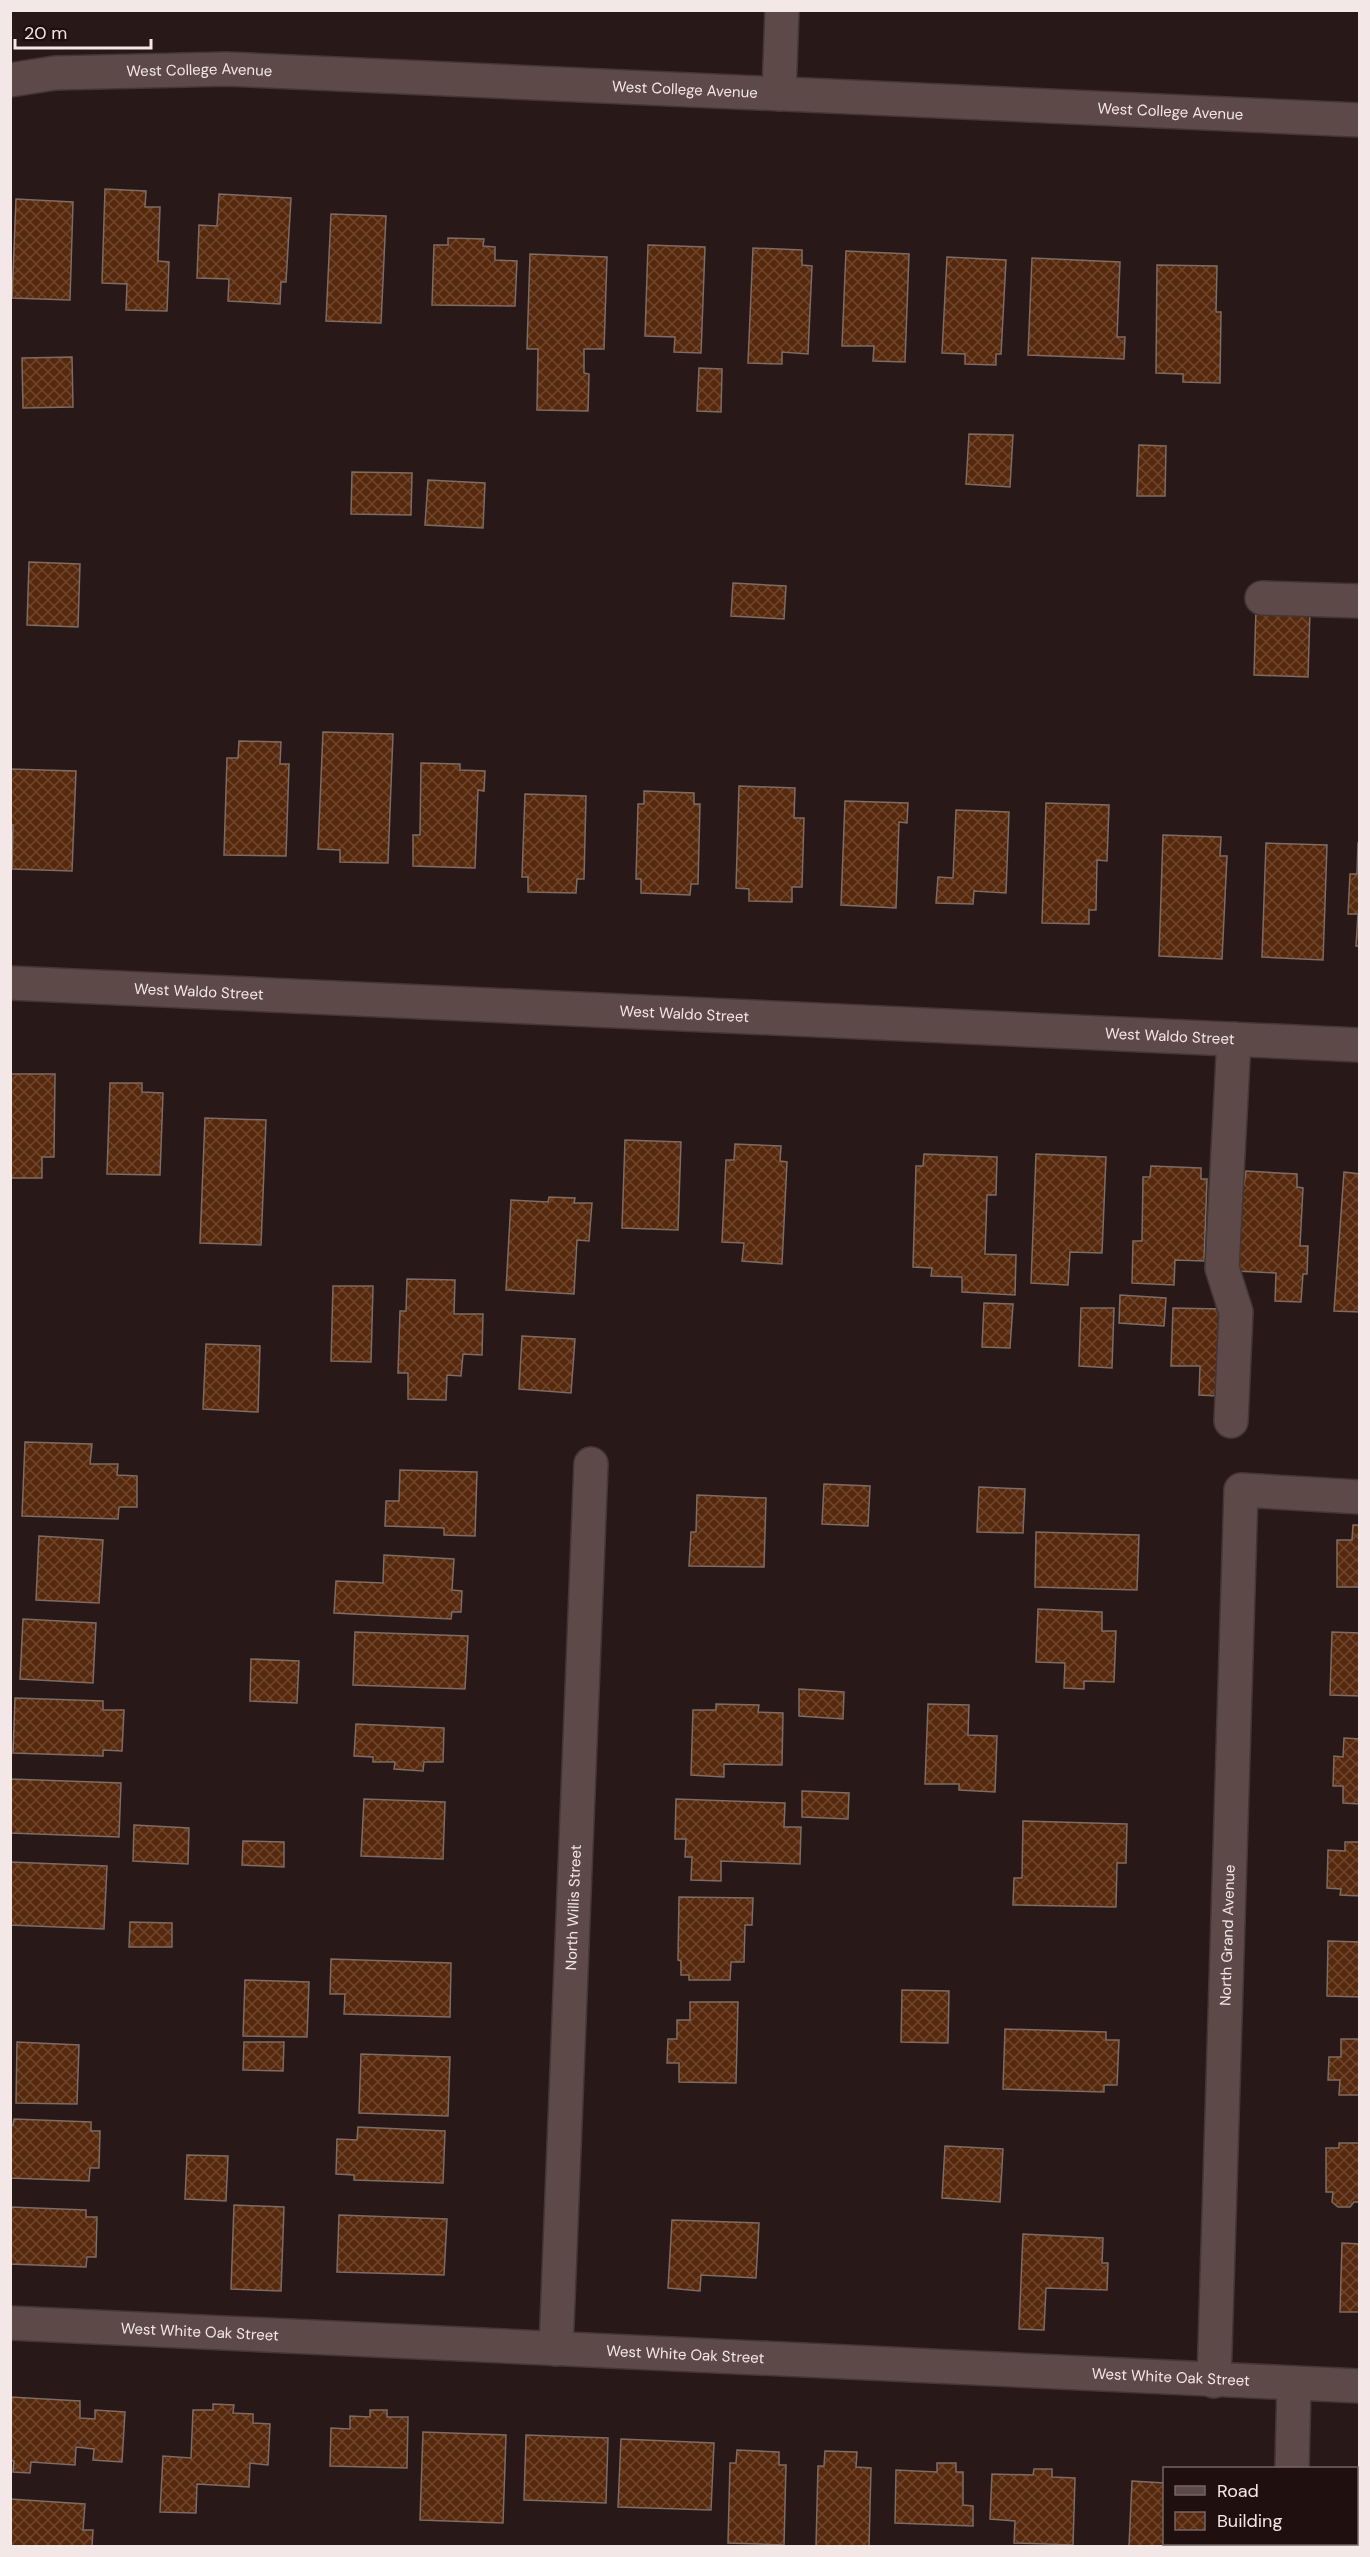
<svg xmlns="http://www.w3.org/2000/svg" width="1370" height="2557" font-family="'DM Sans',sans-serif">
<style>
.building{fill:url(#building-cross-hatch);stroke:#7e6b62;stroke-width:1.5}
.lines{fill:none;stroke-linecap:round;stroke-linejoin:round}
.minor-casing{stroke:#433636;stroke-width:36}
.minor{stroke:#5e4949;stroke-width:33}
.labels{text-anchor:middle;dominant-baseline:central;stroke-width:5;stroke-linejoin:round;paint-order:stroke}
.street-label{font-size:15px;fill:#f4e7e7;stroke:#1f0f0f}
</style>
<defs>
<pattern id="building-cross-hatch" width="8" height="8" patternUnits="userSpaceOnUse" patternTransform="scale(1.5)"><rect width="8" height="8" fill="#56280c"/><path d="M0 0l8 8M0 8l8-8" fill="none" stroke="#6f472f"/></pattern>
</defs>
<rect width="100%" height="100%" fill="#291818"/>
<g class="building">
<polygon points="105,189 146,191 145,207 160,207 158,261 169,262 167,311 126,310 127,284 102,283"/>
<polygon points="219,194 291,198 286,282 281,282 280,304 228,301 229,279 197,278 199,225 217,226"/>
<polygon points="16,199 73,202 70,300 12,298"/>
<polygon points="331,214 386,216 381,323 326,321"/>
<polygon points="448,238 484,239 483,246 495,247 495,260 517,261 515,306 432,305 434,245 448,245"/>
<polygon points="648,245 705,247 701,353 674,352 675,337 645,336"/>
<polygon points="753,248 802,250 802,265 812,266 808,354 782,352 782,364 748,363"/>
<polygon points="846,251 909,254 905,362 873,361 874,346 842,346"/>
<polygon points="530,254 607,257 604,349 584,349 584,373 589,374 588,411 537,410 538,349 527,349"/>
<polygon points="947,257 1006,260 1001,354 996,354 996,365 965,364 965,354 942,353"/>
<polygon points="1032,258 1120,262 1117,337 1125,337 1124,359 1028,355"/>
<polygon points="1157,265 1217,266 1216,312 1221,312 1220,383 1183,382 1183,374 1156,373"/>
<polygon points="72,357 73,407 23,408 22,358"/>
<polygon points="699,368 722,369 721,412 697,411"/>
<polygon points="969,434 1013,435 1010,487 966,484"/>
<polygon points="1139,445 1166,446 1165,496 1137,496"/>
<polygon points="352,472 412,473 411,515 351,514"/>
<polygon points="428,480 485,483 483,528 425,525"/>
<polygon points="29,562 80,564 78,627 27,625"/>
<polygon points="733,583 786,586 784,619 731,616"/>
<polygon points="1256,608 1310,610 1308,677 1254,675"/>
<polygon points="323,732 393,734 388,863 340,862 340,850 318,849"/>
<polygon points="239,741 281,742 280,764 289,764 286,856 224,855 227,758 238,758"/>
<polygon points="421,763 460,764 460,770 485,771 484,791 478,790 475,868 413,866 413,835 420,835"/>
<polygon points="10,769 76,771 72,871 12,869 13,825 10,825"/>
<polygon points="739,786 795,788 794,818 804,818 802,887 792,887 792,902 749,901 749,889 736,888"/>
<polygon points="644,791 694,793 694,804 700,804 698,884 691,884 690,895 641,893 641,879 636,879 638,804 644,804"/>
<polygon points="525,794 586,796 584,879 577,879 576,893 528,892 528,877 522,877"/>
<polygon points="845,801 908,803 907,823 899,822 896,908 841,905"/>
<polygon points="1046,803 1109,805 1107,861 1097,860 1096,910 1089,910 1089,924 1042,923"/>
<polygon points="956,810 1009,812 1006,893 974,891 973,904 936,903 938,877 953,878"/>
<polygon points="1163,835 1221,837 1220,856 1227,856 1222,959 1159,956"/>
<polygon points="1266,843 1327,845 1323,960 1262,957"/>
<polygon points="1358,843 1360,843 1360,946 1356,946 1358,914 1348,914 1350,874 1357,874"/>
<polygon points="10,1074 55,1074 54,1157 42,1157 42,1178 10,1178"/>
<polygon points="110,1083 142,1083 142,1092 163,1093 160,1175 107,1174"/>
<polygon points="205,1118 266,1120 261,1245 200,1243"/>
<polygon points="625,1140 681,1142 678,1230 622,1228"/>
<polygon points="735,1144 781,1146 780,1161 787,1162 782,1264 742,1261 744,1243 722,1242 726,1160 734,1160"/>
<polygon points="924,1154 997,1157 996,1195 987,1195 985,1254 1016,1255 1015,1295 962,1292 962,1277 931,1276 932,1268 913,1267 916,1166 923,1166"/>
<polygon points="1036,1154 1106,1157 1102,1253 1070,1252 1068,1285 1031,1283"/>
<polygon points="1151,1166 1201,1168 1201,1179 1207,1179 1204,1261 1175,1260 1174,1285 1132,1283 1133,1241 1142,1241 1143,1177 1150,1177"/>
<polygon points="1246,1171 1297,1174 1297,1187 1303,1188 1300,1246 1308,1246 1307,1274 1303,1274 1301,1302 1275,1301 1276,1273 1236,1271 1240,1185 1244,1185"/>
<polygon points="1344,1172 1360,1174 1360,1312 1334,1311"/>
<polygon points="549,1197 575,1198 574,1203 592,1203 589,1241 577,1240 574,1294 506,1290 511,1200 548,1202"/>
<polygon points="407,1279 455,1280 454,1314 483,1314 482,1355 463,1354 461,1376 447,1375 446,1400 408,1399 408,1373 398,1373 400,1311 406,1311"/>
<polygon points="333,1286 373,1286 371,1362 331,1361"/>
<polygon points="1120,1295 1166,1298 1164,1326 1119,1323"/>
<polygon points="984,1303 1013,1304 1010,1348 982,1347"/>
<polygon points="1081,1308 1114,1308 1112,1368 1079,1366"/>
<polygon points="1173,1308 1221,1309 1218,1396 1199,1395 1200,1366 1171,1366"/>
<polygon points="522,1336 575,1339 571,1393 519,1389"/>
<polygon points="206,1344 260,1346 258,1412 203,1409"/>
<polygon points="25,1442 92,1444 90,1464 118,1464 117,1475 137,1476 137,1507 119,1507 118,1519 22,1516"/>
<polygon points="400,1470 477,1472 475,1536 444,1535 444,1528 385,1526 386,1501 399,1501"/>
<polygon points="824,1484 870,1486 868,1526 822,1524"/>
<polygon points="979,1487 1025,1489 1023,1533 977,1532"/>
<polygon points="697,1495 766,1498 764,1567 689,1566 691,1532 696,1532"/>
<polygon points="1353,1525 1360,1525 1360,1587 1337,1587 1337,1540 1352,1540"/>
<polygon points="1036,1532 1139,1535 1137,1590 1035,1587"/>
<polygon points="39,1536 103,1540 99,1603 36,1600"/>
<polygon points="384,1555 454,1559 452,1590 462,1591 461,1612 452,1612 451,1619 334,1613 336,1581 383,1583"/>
<polygon points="1038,1609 1102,1612 1102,1631 1116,1631 1114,1682 1084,1681 1084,1689 1064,1688 1065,1663 1036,1662"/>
<polygon points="23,1619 96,1623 93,1683 20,1679"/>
<polygon points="355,1632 468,1636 465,1689 353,1685"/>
<polygon points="1332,1632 1360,1633 1360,1696 1330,1695"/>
<polygon points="251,1659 299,1661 297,1703 250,1701"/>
<polygon points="799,1689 844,1692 843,1719 799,1716"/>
<polygon points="15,1698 103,1701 103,1710 124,1710 122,1751 103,1750 103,1756 13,1753"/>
<polygon points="716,1704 759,1705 758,1712 783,1713 782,1765 724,1764 724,1777 691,1775 693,1710 716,1710"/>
<polygon points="928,1704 969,1705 968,1735 997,1736 995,1792 959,1790 959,1784 925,1784"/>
<polygon points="356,1724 444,1728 443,1762 424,1762 423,1771 394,1769 395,1762 373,1762 373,1757 354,1756"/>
<polygon points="1344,1738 1360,1739 1360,1804 1343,1803 1343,1786 1333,1786 1334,1756 1343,1757"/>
<polygon points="10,1779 121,1783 119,1837 10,1833"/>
<polygon points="802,1791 849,1793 848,1819 802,1817"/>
<polygon points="364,1799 445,1802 443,1859 361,1856"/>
<polygon points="676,1799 785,1803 784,1827 801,1827 800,1864 721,1861 721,1881 691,1880 692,1857 685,1857 686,1839 675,1839"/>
<polygon points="1023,1821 1127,1824 1126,1863 1117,1863 1116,1907 1013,1905 1014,1878 1022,1878"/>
<polygon points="134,1825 189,1828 188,1864 133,1861"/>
<polygon points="243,1841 284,1842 284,1867 242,1865"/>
<polygon points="1345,1842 1360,1842 1360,1896 1340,1895 1341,1889 1327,1888 1328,1850 1345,1851"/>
<polygon points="10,1862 107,1866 104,1929 10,1925"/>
<polygon points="679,1897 753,1898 752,1925 745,1925 744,1962 731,1962 730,1980 689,1980 689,1975 681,1975 681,1961 678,1960"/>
<polygon points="130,1922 172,1923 172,1947 129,1947"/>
<polygon points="1328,1941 1360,1942 1360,1997 1327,1996"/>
<polygon points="331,1959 451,1963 450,2017 344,2014 345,1994 330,1994"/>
<polygon points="245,1980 309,1982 307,2037 243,2036"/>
<polygon points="902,1990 949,1991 948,2043 901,2042"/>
<polygon points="690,2002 738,2002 736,2083 679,2082 679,2063 667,2063 668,2039 677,2039 677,2020 690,2020"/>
<polygon points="1005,2029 1106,2032 1106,2040 1119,2040 1117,2085 1104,2085 1104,2092 1003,2089"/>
<polygon points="1341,2039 1360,2039 1360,2095 1339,2095 1340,2080 1328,2080 1329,2057 1341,2057"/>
<polygon points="17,2042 79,2045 77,2104 16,2103"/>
<polygon points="244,2042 284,2042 283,2071 243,2070"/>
<polygon points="361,2054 450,2057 448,2116 359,2113"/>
<polygon points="14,2119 91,2122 91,2131 100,2131 99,2168 90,2168 89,2181 10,2178 10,2125 13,2125"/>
<polygon points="358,2127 445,2131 443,2183 354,2180 354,2175 336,2174 337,2139 357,2140"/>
<polygon points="1339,2143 1360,2143 1360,2202 1354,2202 1350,2207 1338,2207 1332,2202 1333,2192 1326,2192 1326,2148 1339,2148"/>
<polygon points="945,2146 1003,2149 1000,2202 942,2198"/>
<polygon points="187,2155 228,2156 226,2201 185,2199"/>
<polygon points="234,2205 284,2207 281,2291 231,2289"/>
<polygon points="10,2207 86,2210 86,2217 97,2217 96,2257 87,2257 86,2267 10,2264"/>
<polygon points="339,2215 447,2219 444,2275 337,2272"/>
<polygon points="672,2220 759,2223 756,2278 701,2275 700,2291 668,2288"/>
<polygon points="1023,2234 1103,2238 1102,2263 1108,2263 1107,2290 1046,2288 1044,2330 1019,2329"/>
<polygon points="1342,2243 1360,2244 1360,2312 1340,2312"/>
<polygon points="10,2397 80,2401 80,2418 95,2419 95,2410 125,2412 122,2462 93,2460 94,2449 76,2447 75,2465 31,2462 30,2473 13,2472 14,2461 10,2461"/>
<polygon points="213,2404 234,2405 233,2413 253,2414 253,2423 270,2424 268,2465 250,2463 249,2487 197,2484 196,2513 160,2512 163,2456 191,2458 193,2410 213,2410"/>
<polygon points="370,2410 387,2410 387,2417 408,2417 407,2468 330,2466 331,2428 350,2429 350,2416 370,2417"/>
<polygon points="423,2432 506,2435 503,2523 420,2520"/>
<polygon points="526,2435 608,2438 606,2503 524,2500"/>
<polygon points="621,2439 714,2443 711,2510 618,2507"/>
<polygon points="737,2450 779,2452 779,2465 786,2465 784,2545 728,2543 730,2463 736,2463"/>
<polygon points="825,2451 857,2452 856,2467 871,2468 869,2546 816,2546 818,2466 824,2466"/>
<polygon points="937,2463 956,2463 956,2472 963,2472 963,2505 973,2506 973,2526 895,2523 896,2470 937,2472"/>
<polygon points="1034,2469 1052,2469 1052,2477 1075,2478 1073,2545 1014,2543 1015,2521 990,2519 992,2474 1033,2475"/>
<polygon points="1132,2481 1164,2483 1164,2544 1201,2544 1201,2546 1129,2546"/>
<polygon points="1357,2491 1360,2491 1360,2546 1356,2546"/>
<polygon points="10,2499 85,2504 83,2530 93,2530 92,2546 10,2546"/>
</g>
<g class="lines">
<g class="minor-casing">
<g id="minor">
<path id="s1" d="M10,80L55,73L227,69L1360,120"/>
<polyline points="779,94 782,10"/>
<polyline points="1262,598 1360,601"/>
<path id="s2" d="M10,983L1360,1045"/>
<polyline points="1231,1421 1236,1312 1222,1268 1234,1039"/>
<path id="s3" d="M10,2323L1360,2386"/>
<path id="s4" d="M556,2349L591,1464"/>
<path id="s5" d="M1214,2381L1241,1490L1360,1497"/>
<polyline points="1292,2468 1294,2383"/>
<polyline points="1289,2546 1289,2544"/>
</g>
</g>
<use href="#minor" class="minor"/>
</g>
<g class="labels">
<g class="street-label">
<text stroke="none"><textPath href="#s1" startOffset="190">West College Avenue</textPath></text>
<text stroke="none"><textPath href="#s1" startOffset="676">West College Avenue</textPath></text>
<text stroke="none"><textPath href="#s1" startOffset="1162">West College Avenue</textPath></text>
<text stroke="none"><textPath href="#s2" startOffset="189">West Waldo Street</textPath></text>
<text stroke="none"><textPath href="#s2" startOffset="675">West Waldo Street</textPath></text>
<text stroke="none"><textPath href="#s2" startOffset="1161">West Waldo Street</textPath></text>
<text stroke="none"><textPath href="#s4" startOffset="442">North Willis Street</textPath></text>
<text stroke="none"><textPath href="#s5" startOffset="446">North Grand Avenue</textPath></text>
<text stroke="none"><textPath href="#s3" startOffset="190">West White Oak Street</textPath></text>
<text stroke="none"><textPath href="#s3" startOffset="676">West White Oak Street</textPath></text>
<text stroke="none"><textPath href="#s3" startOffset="1162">West White Oak Street</textPath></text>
</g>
</g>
<rect width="1370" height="2557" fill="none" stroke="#f4e7e7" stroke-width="24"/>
<rect x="1163" y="2467" width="195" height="78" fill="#1f0f0f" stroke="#746565" stroke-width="1.5"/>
<rect x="1175" y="2486" width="30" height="9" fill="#5e4949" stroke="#746565" stroke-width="1.5"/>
<text x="1217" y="2497" font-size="18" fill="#f4e7e7">Road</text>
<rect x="1175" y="2512" width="30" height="18" fill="url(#building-cross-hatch)" stroke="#746565" stroke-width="1.5"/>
<text x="1217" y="2527" font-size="18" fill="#f4e7e7">Building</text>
<path d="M15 39v9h136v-9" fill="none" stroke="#f4e7e7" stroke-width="3"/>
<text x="24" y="39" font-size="18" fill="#f4e7e7" stroke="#1f0f0f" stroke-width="4.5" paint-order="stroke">20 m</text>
</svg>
